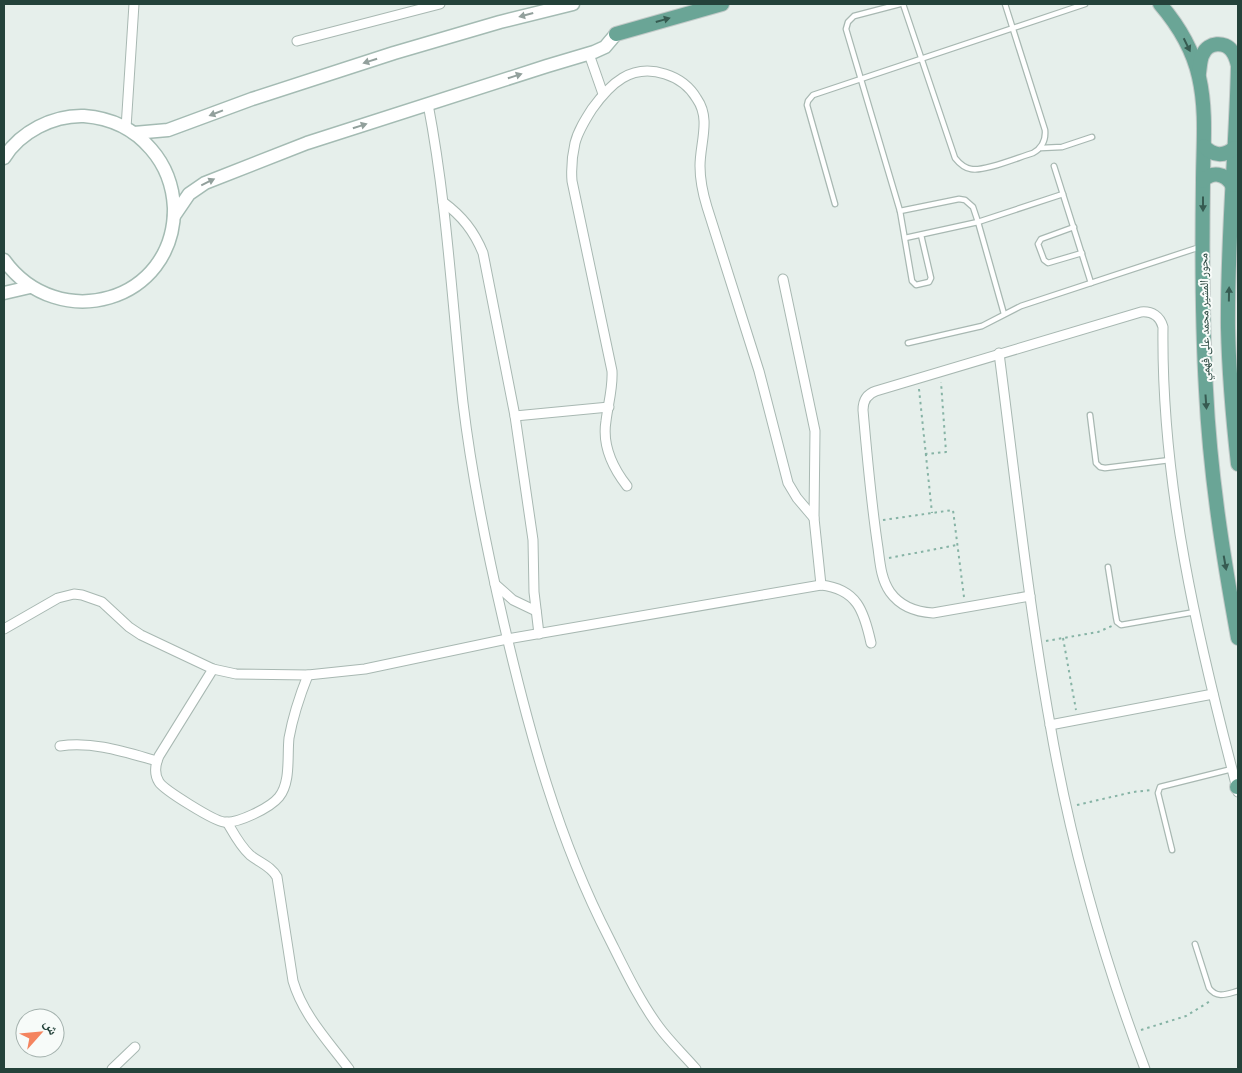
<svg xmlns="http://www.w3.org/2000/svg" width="1242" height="1073" font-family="'Noto Sans','Noto Naskh Arabic',sans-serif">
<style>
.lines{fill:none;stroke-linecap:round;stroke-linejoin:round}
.lane-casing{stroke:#a8b8b2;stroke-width:7}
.street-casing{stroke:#a8b8b2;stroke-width:11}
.secondary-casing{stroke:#a4bbb3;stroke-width:15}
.primary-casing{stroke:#c2cac8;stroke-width:16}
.path{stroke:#86b3a5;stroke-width:2;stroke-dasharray:2.5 4;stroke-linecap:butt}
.lane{stroke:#fff;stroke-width:4.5}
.street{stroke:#fff;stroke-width:9}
.secondary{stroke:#fff;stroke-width:12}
.primary{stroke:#6aa596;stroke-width:14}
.oneway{fill:#92a09c}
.oneway2{fill:#365b51}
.labels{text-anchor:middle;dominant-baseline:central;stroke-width:4;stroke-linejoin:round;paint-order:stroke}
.street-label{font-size:12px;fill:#24423a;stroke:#f7fbf9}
</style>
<rect width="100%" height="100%" fill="#e6efeb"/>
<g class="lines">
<g class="lane-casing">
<g id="lane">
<polyline points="900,4 854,16 848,22 846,29 900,211 912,281 916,285 929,282 931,278 921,235"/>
<path d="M903,4L955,158C959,163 964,168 971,169C984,172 1019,157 1033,153C1042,148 1046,141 1045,130L1005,4"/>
<polyline points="1041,148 1062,147 1092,137"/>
<polyline points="1054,166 1091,283"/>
<polyline points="835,204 807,105 808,101 813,95 1085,4"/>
<polyline points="900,211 959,199 965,200 973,207 978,222 1004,314"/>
<polyline points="1074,227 1041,239 1038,244 1044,260 1048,263 1082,253"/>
<polyline points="905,238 978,222 1063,194"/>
<polyline points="908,343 982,326 1021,306 1200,247"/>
<polyline points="1090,415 1096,463 1100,467 1105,468 1170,460"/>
<polyline points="1108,567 1116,617 1117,622 1121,625 1195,612"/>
<polyline points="1172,850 1158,793 1160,787 1232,769"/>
<path d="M1195,944L1209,988C1217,999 1227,994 1238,991"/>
</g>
</g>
<g class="street-casing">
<g id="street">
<polyline points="297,41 440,4"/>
<polyline points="589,54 603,94"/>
<path d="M428,104C447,203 452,303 463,403C472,478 487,551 504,624C529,732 558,839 609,938C624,968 639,1000 659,1027C670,1042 684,1055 696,1069"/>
<polyline points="126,128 134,4"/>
<path d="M443,202C462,216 474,231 483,253L515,416L533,540L534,592L539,634"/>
<polyline points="783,279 815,431 814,518 821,585"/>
<path d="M999,353C1015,477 1028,601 1050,724C1070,841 1103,958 1145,1069"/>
<polyline points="515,416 609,407"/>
<path d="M627,486C613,468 602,445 606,421C608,404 613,388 612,371L572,181C571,168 572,156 575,143C578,131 585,120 592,109C610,84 631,63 665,74C678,78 690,87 697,99C711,119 700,143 700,166C700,180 703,194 707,207L759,371L788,483L797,498L814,518"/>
<polyline points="495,584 513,600 536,611"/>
<path d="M1030,596L933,613C916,612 900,606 890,592C881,579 880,563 878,548C871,502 867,456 863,410C863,400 867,394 876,391L1141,312C1152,311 1160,316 1163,327C1161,485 1198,640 1238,792"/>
<path d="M4,629L58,598L74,594L82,595L102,602L129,627L141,635L213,669L236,674L308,675L365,669L507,639L821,585C857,589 864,611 871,643"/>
<path d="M213,669L159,756C155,765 154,774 159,782C164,790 214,821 224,822C237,824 270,808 279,797C291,782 287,756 289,738C293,716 300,695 308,675"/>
<polyline points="1050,725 1213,694"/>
<path d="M60,746C93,741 125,752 157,761"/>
<path d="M227,822C234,834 240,846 250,855C260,863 271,866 277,877L293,981C303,1015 328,1041 349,1069"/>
<polyline points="112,1069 135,1047"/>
</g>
</g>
<g class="secondary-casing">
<g id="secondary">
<polyline points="134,133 168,130 252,99 394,53 500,22 573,4"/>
<path d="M4,158C20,132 53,115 84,116C110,118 134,129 151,149C165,165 173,186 174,208C175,302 58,335 4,260"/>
<polyline points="174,216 189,194 205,183 307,143 547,66 594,52 605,47 616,34"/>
<polyline points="4,293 30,287"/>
</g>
</g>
<g class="primary-casing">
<g id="primary">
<path d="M1160,4C1178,25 1193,50 1199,77C1207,112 1203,147 1203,182C1202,251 1202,321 1206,390C1210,474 1223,556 1238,638"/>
<polyline points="616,34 722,4"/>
<path d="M1238,66C1236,153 1227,240 1228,328C1229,373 1233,419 1238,464"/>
<path d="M1199,73C1200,67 1200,59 1203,54C1208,42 1225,41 1232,51C1235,55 1237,61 1238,66"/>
<path d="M1204,146C1213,156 1224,157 1234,148"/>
<path d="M1203,181C1212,171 1225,173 1232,185"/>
<polyline points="1237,787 1238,786"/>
</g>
</g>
<g class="path">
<polyline points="919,389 932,513"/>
<polyline points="925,454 946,452 941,382"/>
<polyline points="883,520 953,510 964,597"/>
<polyline points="889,558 957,545"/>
<polyline points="1063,638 1076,710"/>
<polyline points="1046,641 1098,632 1112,626"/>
<polyline points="1077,805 1133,792 1151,790"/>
<polyline points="1141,1030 1186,1016 1212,1000"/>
</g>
<use href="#lane" class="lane"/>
<use href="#street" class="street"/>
<use href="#secondary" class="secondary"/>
<use href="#primary" class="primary"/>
</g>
<defs><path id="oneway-solid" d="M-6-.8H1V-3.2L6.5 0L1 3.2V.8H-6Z" transform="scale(1.25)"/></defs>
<g class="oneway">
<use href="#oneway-solid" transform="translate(526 15) rotate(165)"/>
<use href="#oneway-solid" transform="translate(370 61) rotate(162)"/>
<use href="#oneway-solid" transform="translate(515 76) rotate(-18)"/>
<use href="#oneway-solid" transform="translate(216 113) rotate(159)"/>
<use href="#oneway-solid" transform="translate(360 126) rotate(-18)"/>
<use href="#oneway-solid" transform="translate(208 182) rotate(-26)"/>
</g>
<g class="oneway2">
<use href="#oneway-solid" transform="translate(663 20) rotate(-16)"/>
<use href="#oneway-solid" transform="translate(1187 45) rotate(64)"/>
<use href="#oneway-solid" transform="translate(1203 204) rotate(90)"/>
<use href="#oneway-solid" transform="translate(1229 294) rotate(-89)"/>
<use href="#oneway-solid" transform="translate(1206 402) rotate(86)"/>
<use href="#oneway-solid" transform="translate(1225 563) rotate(80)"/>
</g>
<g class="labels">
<g class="street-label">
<text transform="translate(1204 317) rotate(-91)">محور المشير محمد على فهمي</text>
</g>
</g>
<rect width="1242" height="1073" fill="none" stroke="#24423a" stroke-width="10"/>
<g transform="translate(40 1033) rotate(63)"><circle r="24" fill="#f7fbf9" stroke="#a3b1ad"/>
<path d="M0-4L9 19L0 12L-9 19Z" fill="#f4845f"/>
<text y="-8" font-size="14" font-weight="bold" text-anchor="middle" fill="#24423a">ش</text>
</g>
</svg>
